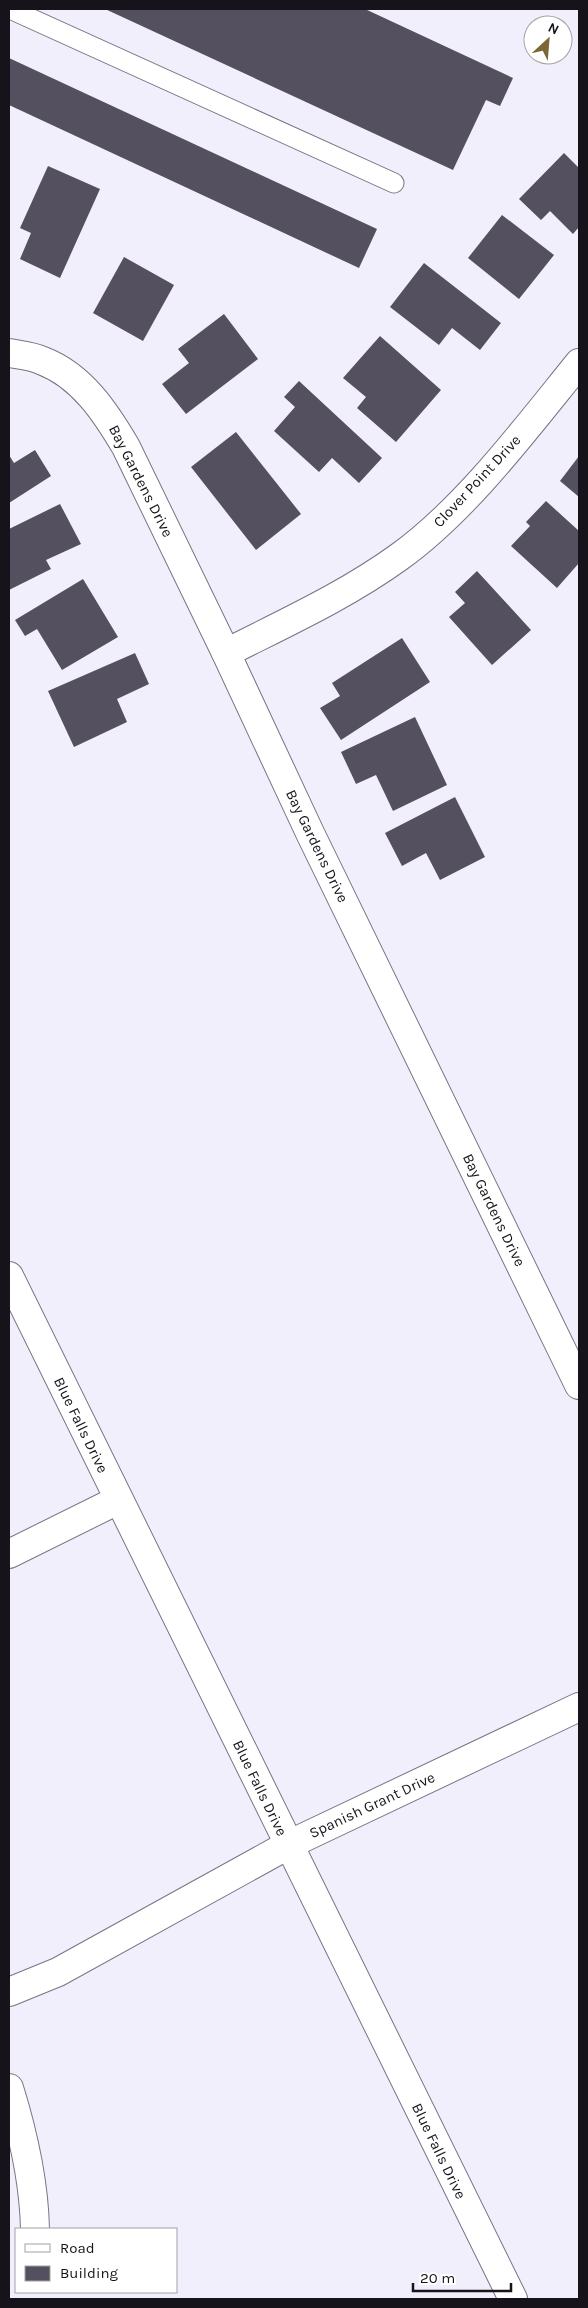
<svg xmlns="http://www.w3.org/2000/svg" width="588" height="2308" font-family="Karla,sans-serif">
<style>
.building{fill:#54505f}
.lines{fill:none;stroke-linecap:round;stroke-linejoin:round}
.lane-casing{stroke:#787484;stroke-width:21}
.street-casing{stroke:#787484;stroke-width:30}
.lane{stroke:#fff;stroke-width:19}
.street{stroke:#fff;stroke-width:28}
.labels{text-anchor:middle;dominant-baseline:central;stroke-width:5;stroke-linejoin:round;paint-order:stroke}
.street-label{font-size:15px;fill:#16141a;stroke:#fff}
</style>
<rect width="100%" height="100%" fill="#f2effd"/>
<g class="building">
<polygon points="105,9 365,9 513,78 500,106 486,100 453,170"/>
<polygon points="9,58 377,229 359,268 9,105"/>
<polygon points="564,153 579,168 579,227 573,234 550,211 541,220 519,199"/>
<polygon points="48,166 100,189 60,278 20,259 31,233 20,228"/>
<polygon points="502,215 554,255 519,299 468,258"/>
<polygon points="124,257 174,285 143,341 93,313"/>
<polygon points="424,263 501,323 480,350 452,328 439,345 390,307"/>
<polygon points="224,314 258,359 186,414 162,384 189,363 178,349"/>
<polygon points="380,336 441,390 396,442 357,408 366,397 343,378"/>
<polygon points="299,381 382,458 359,483 332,458 319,472 274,431 295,407 284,397"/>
<polygon points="236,432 301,514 256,550 191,467"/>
<polygon points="35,450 51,476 9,503 9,455 14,463"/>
<polygon points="579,456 579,497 560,481"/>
<polygon points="546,501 579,531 579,563 557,588 511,546 530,526 526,522"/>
<polygon points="60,504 81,544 46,560 51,569 9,590 9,529"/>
<polygon points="477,571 531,630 492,665 449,617 465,603 455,592"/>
<polygon points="83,579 118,637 62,670 37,629 25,636 15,620"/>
<polygon points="402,638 430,682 341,740 320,708 340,696 332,683"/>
<polygon points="135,653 149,684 117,699 127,722 74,747 48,691"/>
<polygon points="415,717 447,785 393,811 376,775 356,784 341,752"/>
<polygon points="455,797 485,857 440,880 426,853 402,866 385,833"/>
</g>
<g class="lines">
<g class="lane-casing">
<polyline id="lane" points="10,9 394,183"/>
</g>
<g class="street-casing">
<g id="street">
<path d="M9,353C20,355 33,356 43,361C82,376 106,413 126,447L226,653L310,833L579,1385"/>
<path d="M226,653C285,623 345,596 399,557C466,509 527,427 579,363"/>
<polyline points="9,1276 513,2299"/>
<polyline points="9,1554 118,1500"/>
<polyline points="9,1992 58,1972 288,1845 579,1707"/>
<path d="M9,2088C23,2133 34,2182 35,2229"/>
</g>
</g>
<use href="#lane" class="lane"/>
<use href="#street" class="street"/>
</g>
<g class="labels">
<g class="street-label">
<text transform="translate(141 481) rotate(63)">Bay Gardens Drive</text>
<text transform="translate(477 481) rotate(-47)">Clover Point Drive</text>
<text transform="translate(317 846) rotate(64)">Bay Gardens Drive</text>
<text transform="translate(494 1210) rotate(64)">Bay Gardens Drive</text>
<text transform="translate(81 1425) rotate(64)">Blue Falls Drive</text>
<text transform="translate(260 1788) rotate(64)">Blue Falls Drive</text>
<text transform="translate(372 1805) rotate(-25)">Spanish Grant Drive</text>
<text transform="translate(439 2151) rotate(64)">Blue Falls Drive</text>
</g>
</g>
<rect width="588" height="2308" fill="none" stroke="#16141a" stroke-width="20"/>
<rect x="15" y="2228" width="162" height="65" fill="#ffffff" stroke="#a2a1a3"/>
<rect x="25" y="2244" width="25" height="8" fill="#ffffff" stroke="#a2a1a3"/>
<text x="60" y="2253" font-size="15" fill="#16141a">Road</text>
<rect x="25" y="2266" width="25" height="15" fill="#54505f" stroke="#a2a1a3"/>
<text x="60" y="2278" font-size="15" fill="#16141a">Building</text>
<g transform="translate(548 40) rotate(26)"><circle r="24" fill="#ffffff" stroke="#a2a1a3"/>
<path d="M0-4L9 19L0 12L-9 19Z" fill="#7c6736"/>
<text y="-8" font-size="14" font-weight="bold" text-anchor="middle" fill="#16141a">N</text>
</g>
<path d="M413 2283v8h98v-8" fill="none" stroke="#16141a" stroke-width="2.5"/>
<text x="420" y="2283" font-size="15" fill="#16141a" stroke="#ffffff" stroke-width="4" paint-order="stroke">20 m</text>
</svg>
